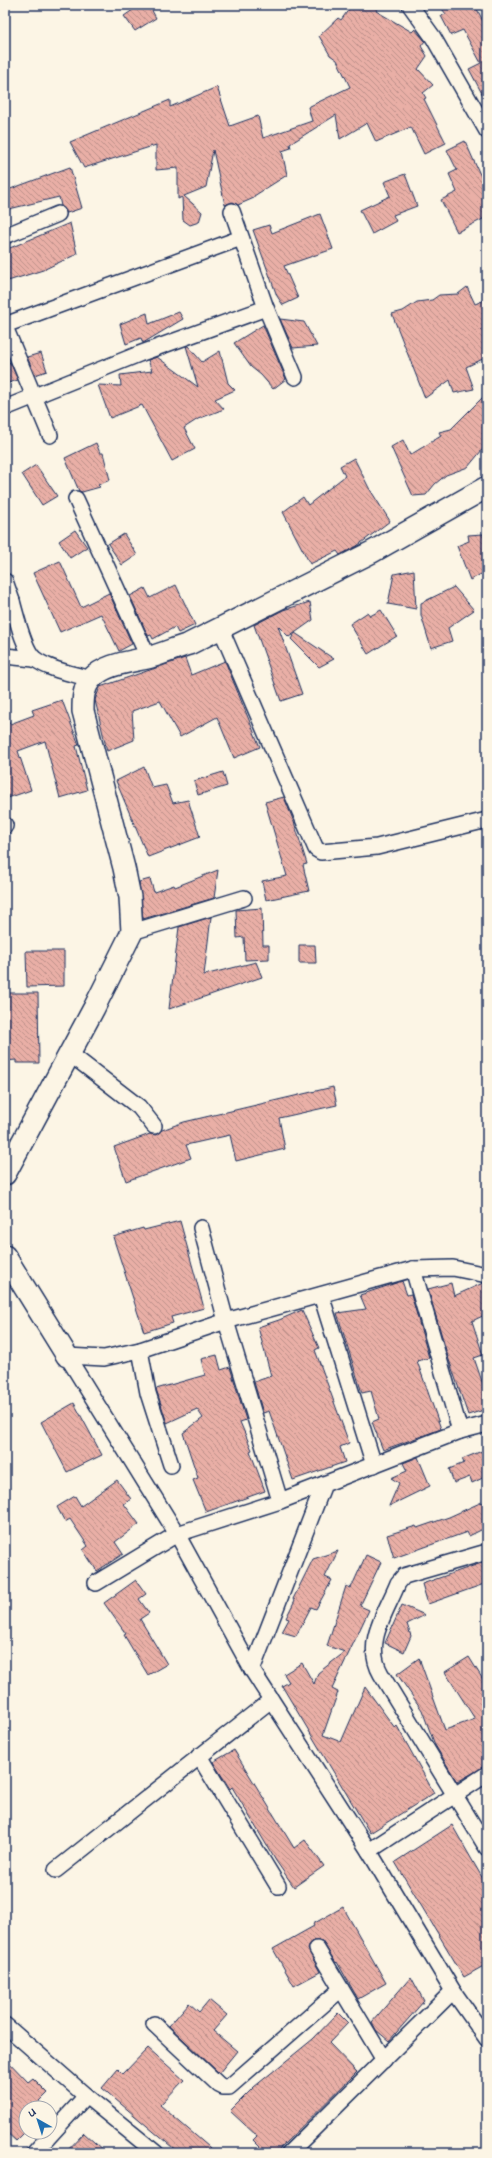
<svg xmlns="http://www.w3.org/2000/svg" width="492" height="2158" font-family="'Architects Daughter',sans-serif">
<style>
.building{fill:url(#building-back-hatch);stroke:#1b2f5e}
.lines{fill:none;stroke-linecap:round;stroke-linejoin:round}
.street-casing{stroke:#1b2f5e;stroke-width:18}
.secondary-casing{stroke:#1b2f5e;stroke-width:24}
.street{stroke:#fcf5e5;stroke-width:15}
.secondary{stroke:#fcf5e5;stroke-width:21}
</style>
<defs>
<pattern id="building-back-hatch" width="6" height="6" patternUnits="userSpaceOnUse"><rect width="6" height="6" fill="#e9afa6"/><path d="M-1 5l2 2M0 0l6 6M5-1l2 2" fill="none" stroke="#bc8f8a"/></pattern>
</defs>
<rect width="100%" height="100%" fill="#fcf5e5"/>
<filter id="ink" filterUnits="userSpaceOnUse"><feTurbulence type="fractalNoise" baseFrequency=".025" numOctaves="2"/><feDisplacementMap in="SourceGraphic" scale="8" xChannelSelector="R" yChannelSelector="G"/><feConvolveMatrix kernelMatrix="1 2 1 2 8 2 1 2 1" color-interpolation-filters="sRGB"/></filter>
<g filter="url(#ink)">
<g class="building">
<polygon points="140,5 149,5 156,18 135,31 124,16"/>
<polygon points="352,5 381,5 376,11 412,32 415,29 425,41 421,46 427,56 418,69 433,85 423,93 426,98 424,99 446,143 424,154 411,127 376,142 367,123 340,139 336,115 290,144 291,148 282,151 287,175 254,196 254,198 238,205 233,202 225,205 213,150 206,187 184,196 202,212 199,222 190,225 183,220 182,197 178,199 178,168 156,170 156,145 84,168 70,142 170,100 170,107 217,87 230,126 258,116 263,138 312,121 308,107 350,87 337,60 330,55 319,36 338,18 341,20"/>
<polygon points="439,5 475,5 487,29 487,103 469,69 481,63 463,30 451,35 441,16 446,14"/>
<polygon points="465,141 482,179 487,176 487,217 457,232 441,200 457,192 449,174 457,170 447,150"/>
<polygon points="70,167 82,208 67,213 61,206 59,197 5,210 5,191"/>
<polygon points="405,174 417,206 393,215 396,221 372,234 360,210 390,196 384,182"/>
<polygon points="320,214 333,249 284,266 298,298 283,305 277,296 253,230 269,225 272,233"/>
<polygon points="70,223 77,254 43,270 8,281 5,271 5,250"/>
<polygon points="467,287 475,304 487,299 487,357 466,367 474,389 454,393 450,380 425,398 392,314 403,311 417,302 432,300 439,295 458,294"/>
<polygon points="179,312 183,319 143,343 141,338 126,344 120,324 147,313 149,324"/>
<polygon points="280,319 304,322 317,346 293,348"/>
<polygon points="263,325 286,379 273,389 261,375 251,367 234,343"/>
<polygon points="186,346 188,346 202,362 220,351 228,383 235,390 215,399 224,409 198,419 184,428 195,449 172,461 142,405 110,418 98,385 121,386 120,375 152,371 148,360 157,357 198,387"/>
<polygon points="41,353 47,371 35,375 27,357"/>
<polygon points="10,362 18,380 5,384 5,364"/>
<polygon points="487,393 487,444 468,467 446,475 435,484 426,495 413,496 391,447 403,440 410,455 441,436 439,432 451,429"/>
<polygon points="96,443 100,453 103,453 110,480 98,485 100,487 82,492 79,491 65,458"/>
<polygon points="354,458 369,488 390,521 357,546 340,555 337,551 310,564 283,512 303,497 308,505 345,476 340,466"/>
<polygon points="36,465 57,496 42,505 22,474"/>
<polygon points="75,530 87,547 70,558 59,541"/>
<polygon points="124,534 137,555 122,565 108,544"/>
<polygon points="483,534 487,546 487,571 470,580 457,546 469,541 468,535"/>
<polygon points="60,561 81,607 109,593 132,644 119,651 101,614 60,632 33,573"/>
<polygon points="414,570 416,609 388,604 394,574"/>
<polygon points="176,585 195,625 178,633 175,627 153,639 151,635 148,636 130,596 145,588 150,598"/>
<polygon points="454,587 474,610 448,628 452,641 431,648 421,615 421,603"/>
<polygon points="310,602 313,620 289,637 278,626 302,694 281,701 254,625 283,610"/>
<polygon points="381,610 397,636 368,654 350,624 368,612 370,616"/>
<polygon points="295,633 334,659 319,667 291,639"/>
<polygon points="185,658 191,675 225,661 260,747 234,758 217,717 180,737 160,701 132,711 134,740 107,751 95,700 100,687"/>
<polygon points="62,700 79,745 76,746 87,790 60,798 45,741 18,751 31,790 5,799 5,719 8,719 10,724 34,715 32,710"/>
<polygon points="144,767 152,788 166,785 173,803 188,800 200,837 148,857 116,781"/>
<polygon points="223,772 227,786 198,795 194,781"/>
<polygon points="284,797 294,822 307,864 303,865 309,891 266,900 262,881 287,876 265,802"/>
<polygon points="218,870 214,898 143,919 139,882 150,879 154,892 174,885 175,887"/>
<polygon points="262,908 263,945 269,945 269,959 245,960 244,937 237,938 236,910"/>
<polygon points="211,917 204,975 256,962 262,977 169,1009 179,927"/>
<polygon points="299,945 315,945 316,963 299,963"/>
<polygon points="26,951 64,951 64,986 27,987"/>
<polygon points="5,993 38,993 39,1063 16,1063 16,1060 5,1061"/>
<polygon points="333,1087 337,1105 279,1118 285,1149 236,1161 230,1135 186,1145 191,1158 126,1181 114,1147 150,1134 156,1135 162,1130 184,1122"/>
<polygon points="180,1221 204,1308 171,1317 173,1323 144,1332 113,1237 143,1228 144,1230"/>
<polygon points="402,1281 407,1295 411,1294 429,1358 417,1361 441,1429 383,1450 372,1422 379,1419 371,1391 362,1393 337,1313 366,1309 360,1295"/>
<polygon points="451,1283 454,1296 483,1283 487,1284 487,1314 472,1321 483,1355 474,1358 487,1396 487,1409 468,1415 448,1357 428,1289"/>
<polygon points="302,1310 319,1348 315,1350 349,1443 340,1447 345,1462 293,1480 269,1411 263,1413 254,1382 271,1376 258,1327 279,1320"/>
<polygon points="217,1355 221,1370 230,1367 246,1420 240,1422 252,1450 250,1451 265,1491 206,1512 193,1480 198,1478 183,1433 203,1418 197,1409 167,1423 156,1389 205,1375 201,1359"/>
<polygon points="74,1403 102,1455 67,1472 41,1422"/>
<polygon points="487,1449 487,1476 472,1483 470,1477 454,1483 449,1469 464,1463 462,1459"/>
<polygon points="418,1457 430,1486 389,1506 399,1483 391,1478 407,1471 403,1463"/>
<polygon points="117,1480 131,1499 124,1504 139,1524 115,1542 123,1554 97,1571 83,1550 88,1546 70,1519 65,1522 57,1507 75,1496 81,1506"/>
<polygon points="482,1502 487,1512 487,1527 469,1536 467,1532 394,1558 387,1535 416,1526 417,1528 449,1517"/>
<polygon points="338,1551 325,1577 332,1580 316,1609 311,1607 296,1636 282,1632 289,1619 286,1618 295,1600 293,1599 313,1559"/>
<polygon points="366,1555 381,1562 360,1606 369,1610 332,1689 338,1692 323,1735 341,1742 365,1687 395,1728 397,1726 434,1793 370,1833 282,1686 289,1682 284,1674 302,1663 314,1684 318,1673 345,1652 327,1646 346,1586 351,1588"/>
<polygon points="487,1561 487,1583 428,1604 422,1584"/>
<polygon points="136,1580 146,1594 139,1599 149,1613 140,1619 167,1664 148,1675 124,1635 126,1634 104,1603"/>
<polygon points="402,1605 425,1615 407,1624 411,1636 404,1652 385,1643"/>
<polygon points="469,1657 487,1686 487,1765 457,1782 435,1745 422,1710 397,1674 419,1658 445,1730 475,1719 445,1672"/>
<polygon points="234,1750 294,1848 305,1840 324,1866 294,1887 276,1861 232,1787 230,1789 213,1762"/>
<polygon points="452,1825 487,1886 487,1964 464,1977 395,1862"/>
<polygon points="343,1907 386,1983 358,1999 337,1962 336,1963 322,1941 313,1941 308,1949 320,1972 294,1986 273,1949 314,1926 313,1924"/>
<polygon points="411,1977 424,2001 389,2041 376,2030 372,2022"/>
<polygon points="209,2000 227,2015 213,2031 237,2051 219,2073 169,2026 189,2003 199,2012"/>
<polygon points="338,2013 348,2023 329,2043 357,2072 275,2153 266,2153 253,2140 257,2136 230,2111 254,2087 313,2039"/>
<polygon points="148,2048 184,2080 160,2105 216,2153 179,2153 102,2088 118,2069 123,2074"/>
<polygon points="5,2058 28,2082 33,2078 48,2093 33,2108 26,2108 26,2131 16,2141 5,2131"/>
<polygon points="84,2133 106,2153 65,2153"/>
</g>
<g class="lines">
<g class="street-casing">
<g id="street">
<polyline points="410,5 433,37 487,131"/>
<polyline points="232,211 266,308"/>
<polyline points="5,236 58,214"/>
<polyline points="5,325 241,238"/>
<polyline points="5,327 50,435"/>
<polyline points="5,408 139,354 266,308 295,377"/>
<polyline points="76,499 148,657"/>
<polyline points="5,581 12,601"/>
<path d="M5,616L12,601C16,615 24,651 35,659C49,670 75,674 91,679"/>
<polyline points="220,627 316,849 321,852 377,847 487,820"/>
<polyline points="5,656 34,659"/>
<polyline points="5,825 5,826"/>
<polyline points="132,932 244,898"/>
<polyline points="69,1053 139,1107 154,1126"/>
<polyline points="201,1228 226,1321 280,1501"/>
<polyline points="413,1269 460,1431"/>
<polyline points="321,1295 374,1465"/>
<polyline points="140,1350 148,1393 171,1465"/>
<polyline points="67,1356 177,1534 252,1670 369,1851 453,1991 487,2039"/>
<polyline points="67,1356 104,1358 140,1350 226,1321 413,1269 453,1268 487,1275"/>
<path d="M487,1552L404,1576L398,1583C386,1613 363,1643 381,1674L487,1848"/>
<polyline points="96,1583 177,1534 280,1501 324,1484"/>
<polyline points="252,1670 324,1484 460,1431 487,1424"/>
<polyline points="199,1756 278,1886"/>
<polyline points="369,1851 487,1774"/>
<polyline points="56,1870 271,1700"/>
<polyline points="317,1949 384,2060"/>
<polyline points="154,2024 219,2085 223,2087 229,2087 341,1989"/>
<polyline points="5,2025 86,2096 156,2153"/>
<polyline points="34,2153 86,2096"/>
<polyline points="289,2153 453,1991"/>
</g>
</g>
<g class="secondary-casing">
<g id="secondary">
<path d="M5,1174L94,1008L132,932L130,897L124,868L83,711C83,699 83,688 91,679C106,663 132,662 151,657C164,653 176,648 189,644L372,552L487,487"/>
<polyline points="5,1256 67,1356"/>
</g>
</g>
<use href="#street" class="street"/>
<use href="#secondary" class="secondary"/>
</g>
</g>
<rect width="492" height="2158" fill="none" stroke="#fcf5e5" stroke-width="20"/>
<rect x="10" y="10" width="472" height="2138" fill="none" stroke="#1b2f5e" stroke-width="1.5" filter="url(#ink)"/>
<g transform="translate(38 2120) rotate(321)"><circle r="19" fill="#fcf5e5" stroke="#a2a6af"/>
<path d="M0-3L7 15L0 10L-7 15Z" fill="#1f6fb2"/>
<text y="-6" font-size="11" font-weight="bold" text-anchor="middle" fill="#1b2f5e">U</text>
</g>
</svg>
